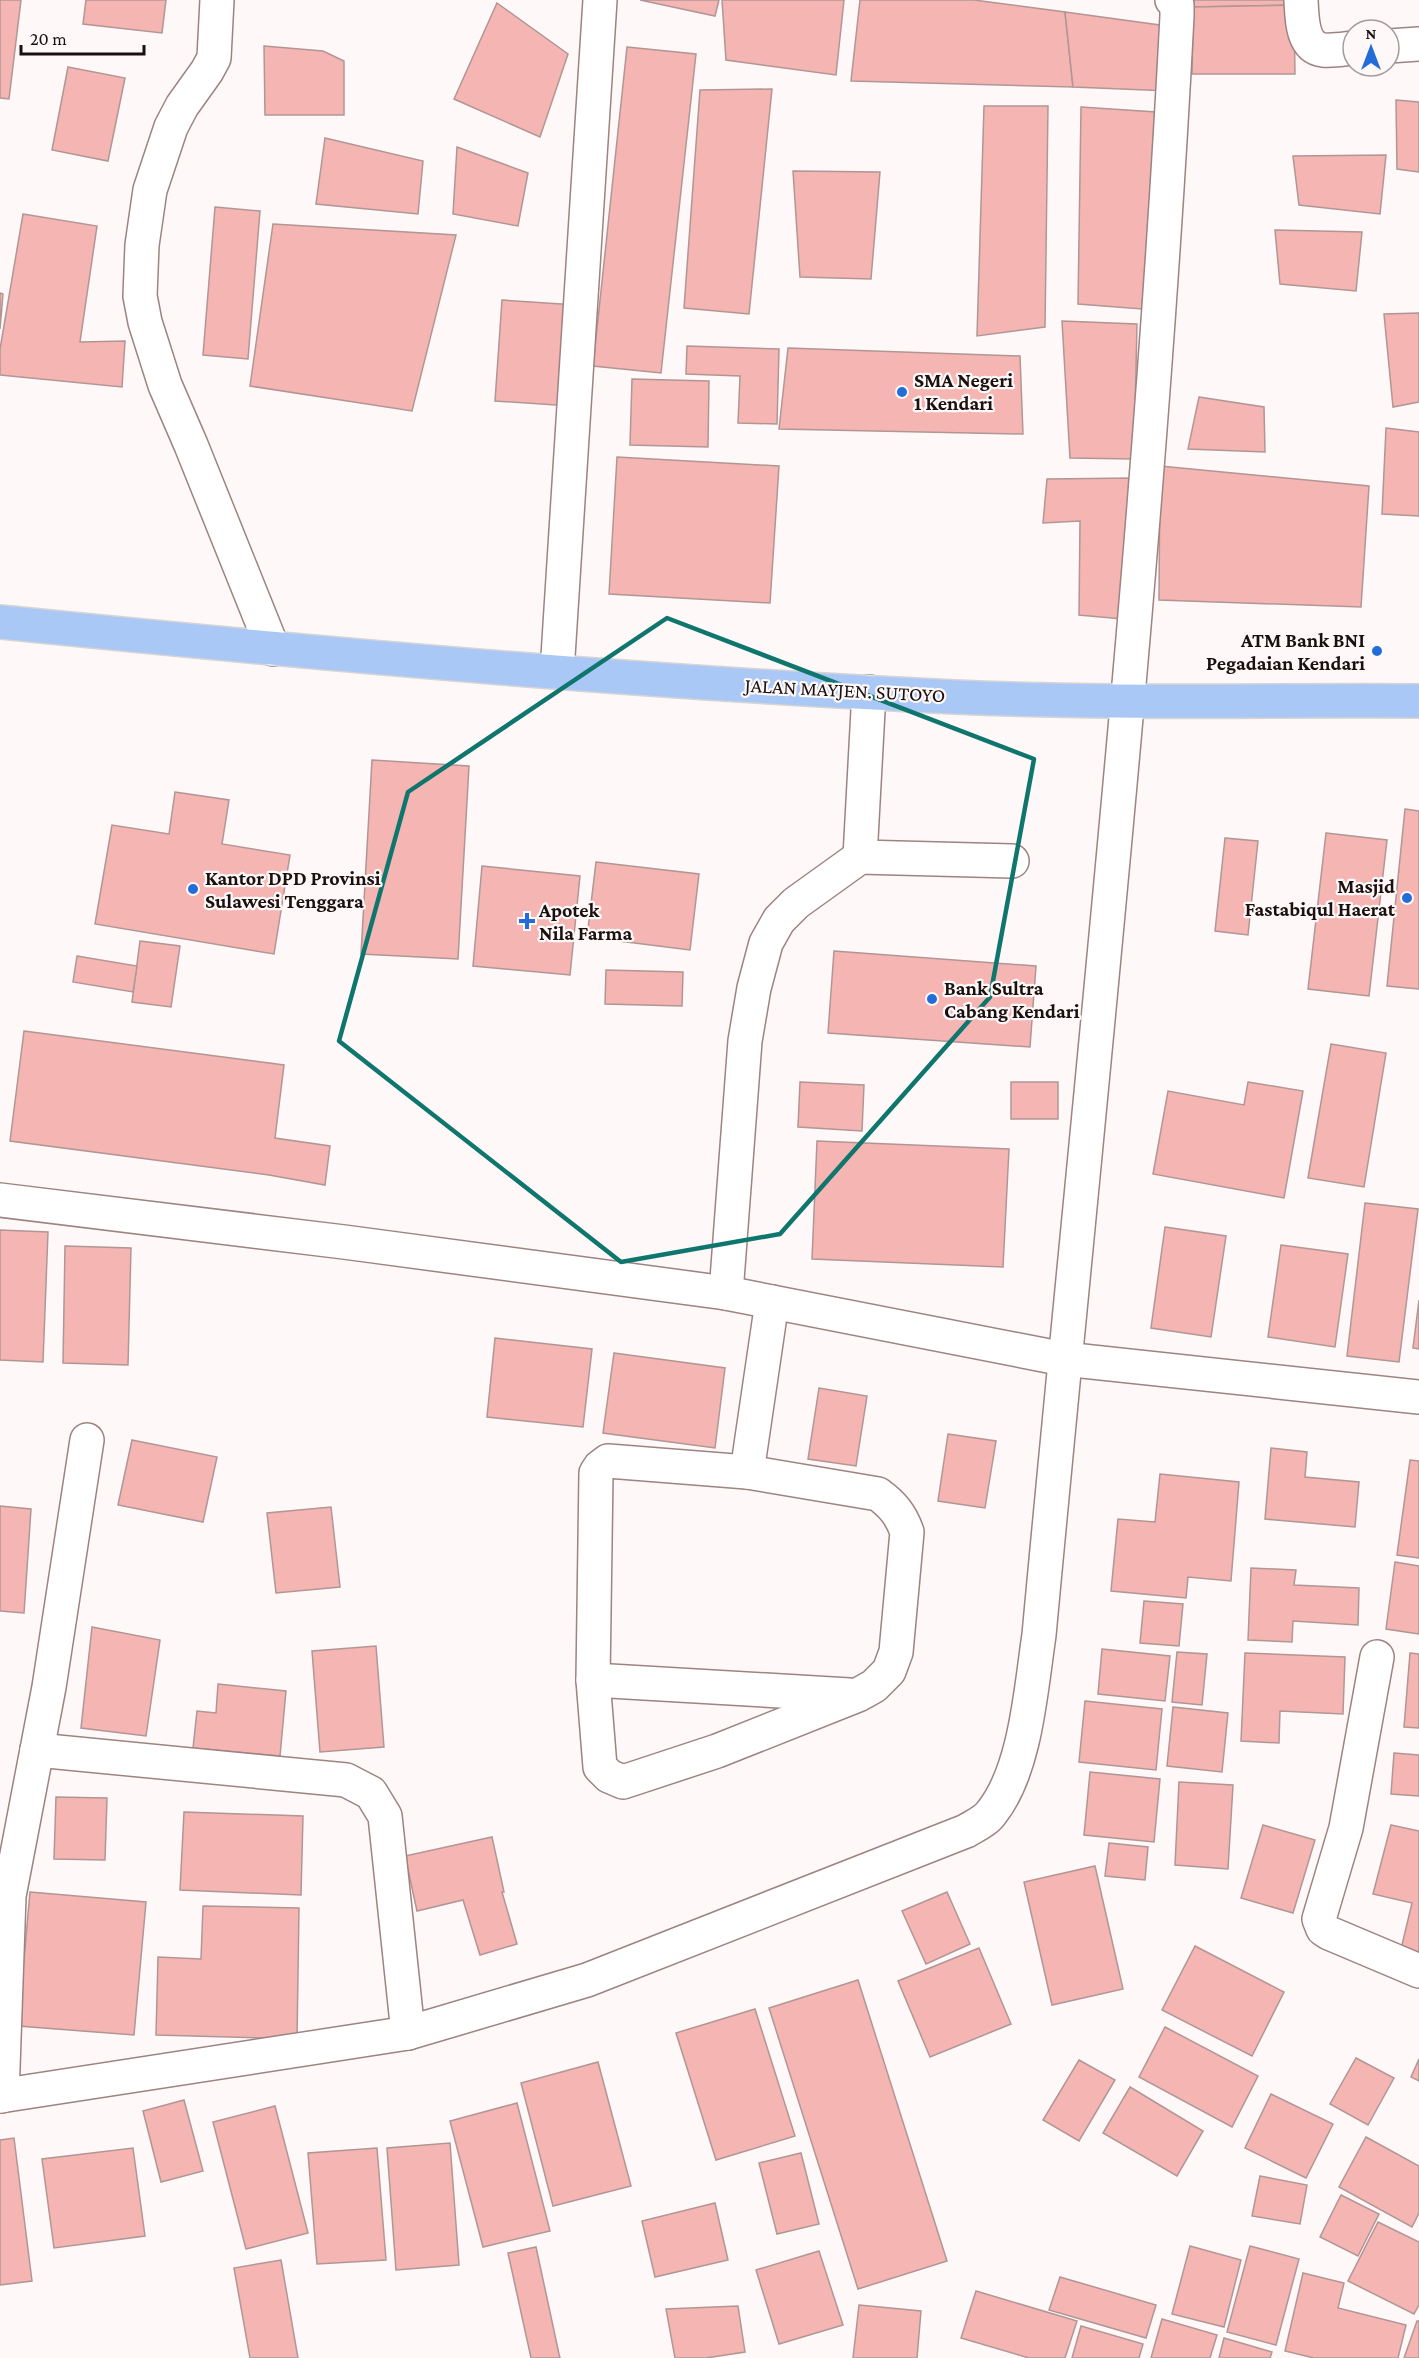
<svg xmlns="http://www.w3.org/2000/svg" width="1419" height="2358" font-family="'Crimson Pro',serif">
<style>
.building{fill:#f5b5b3;stroke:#b19695;stroke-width:1.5}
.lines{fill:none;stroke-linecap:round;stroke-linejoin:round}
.minor-casing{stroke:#9d8382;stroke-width:36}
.highway-casing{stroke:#d6d4d4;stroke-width:36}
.minor{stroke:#fff;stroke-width:33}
.highway{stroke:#a9c8f6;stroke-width:33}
.marked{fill:none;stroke:#0f766e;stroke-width:4.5;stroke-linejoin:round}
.poi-dot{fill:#226dd8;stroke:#fef8f8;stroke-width:2}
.labels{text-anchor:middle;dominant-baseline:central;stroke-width:4.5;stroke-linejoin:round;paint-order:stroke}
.poi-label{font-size:20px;font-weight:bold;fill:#1a1010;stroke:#fef8f8;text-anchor:start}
.street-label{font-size:20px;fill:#1a1010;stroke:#fef8f8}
</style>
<rect width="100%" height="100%" fill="#fef8f8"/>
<g class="building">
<polygon points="0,0 21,0 9,99 0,98"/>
<polygon points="86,0 166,0 162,33 83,24"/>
<polygon points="640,0 719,0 715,16"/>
<polygon points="722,0 844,0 836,75 726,60"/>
<polygon points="860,0 974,0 1065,12 1073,87 851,81"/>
<polygon points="1194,0 1294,0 1294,5 1193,7"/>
<polygon points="497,3 568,54 540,137 454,99"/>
<polygon points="1294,5 1295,74 1192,74 1193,7"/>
<polygon points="1065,12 1167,26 1170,91 1073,87"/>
<polygon points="264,46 323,51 344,61 344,115 265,115"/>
<polygon points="627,47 696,54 661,373 593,366"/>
<polygon points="68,67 125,78 108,161 52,150"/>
<polygon points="772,89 749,314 684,308 700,90"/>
<polygon points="1396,100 1419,102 1419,172 1397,169"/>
<polygon points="984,106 1048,106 1045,327 977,336"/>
<polygon points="1081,107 1156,112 1142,309 1078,304"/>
<polygon points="325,138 423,161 418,214 316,204"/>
<polygon points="457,147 528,173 518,226 453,214"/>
<polygon points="1386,155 1380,214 1299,205 1293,156"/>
<polygon points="793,171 880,172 871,279 800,277"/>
<polygon points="215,207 260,211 248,359 203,355"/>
<polygon points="23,214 97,226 80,342 125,341 122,387 0,375 0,349"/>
<polygon points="273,224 456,235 412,411 250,386"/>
<polygon points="1275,230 1362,232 1356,291 1280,284"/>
<polygon points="0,293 3,294 0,329"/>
<polygon points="502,300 591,306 585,407 495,401"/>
<polygon points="1419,313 1419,402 1393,407 1384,314"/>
<polygon points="1062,321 1137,324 1134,459 1070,458"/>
<polygon points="687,346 779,349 777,424 738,423 740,376 686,374"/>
<polygon points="788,348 1020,356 1023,434 779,429"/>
<polygon points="632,379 709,381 708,447 630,445"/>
<polygon points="1199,397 1264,407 1265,452 1188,449"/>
<polygon points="1386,428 1419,432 1419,516 1382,514"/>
<polygon points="617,457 779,466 770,603 609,594"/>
<polygon points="1160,466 1369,486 1361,607 1159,600"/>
<polygon points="1133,478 1122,619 1079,615 1080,521 1043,523 1047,479"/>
<polygon points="372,760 469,766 458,959 361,954"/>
<polygon points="175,792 229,800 222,844 290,855 274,954 95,924 112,825 169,834"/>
<polygon points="1405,809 1419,811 1419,989 1387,986"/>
<polygon points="1326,833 1387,840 1369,996 1308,989"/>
<polygon points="1225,838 1258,841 1248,935 1215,931"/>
<polygon points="596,862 699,874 690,950 587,937"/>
<polygon points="482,866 580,876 570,975 473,966"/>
<polygon points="140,941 180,946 171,1007 132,1002"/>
<polygon points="834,951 1036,966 1030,1047 828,1033"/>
<polygon points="77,956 137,966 133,992 73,982"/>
<polygon points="606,970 683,972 682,1006 605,1004"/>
<polygon points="24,1031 284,1065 275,1138 330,1146 325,1185 269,1175 10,1141"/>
<polygon points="1331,1044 1386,1053 1364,1187 1308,1178"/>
<polygon points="800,1082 864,1085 862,1131 798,1127"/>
<rect x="1011" y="1082" width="47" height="37"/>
<polygon points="1248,1082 1303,1091 1284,1198 1153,1174 1168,1091 1244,1105"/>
<polygon points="817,1141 1009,1149 1003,1267 812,1259"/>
<polygon points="1365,1203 1418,1209 1399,1362 1347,1356"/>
<polygon points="1165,1227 1226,1236 1211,1337 1151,1328"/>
<polygon points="0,1230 48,1232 43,1362 0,1360"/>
<polygon points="1281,1245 1348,1254 1335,1347 1268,1337"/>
<polygon points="65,1246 131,1248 128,1365 63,1363"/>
<polygon points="1419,1300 1419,1349 1413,1348"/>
<polygon points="495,1338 592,1349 583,1427 487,1417"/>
<polygon points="614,1353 725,1368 715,1448 603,1433"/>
<polygon points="819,1388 867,1396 856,1466 808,1459"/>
<polygon points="948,1434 996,1441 985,1508 938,1501"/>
<polygon points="132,1440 217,1457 203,1522 118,1505"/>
<polygon points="1271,1448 1307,1452 1305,1477 1359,1482 1355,1527 1265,1519"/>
<polygon points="1410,1460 1419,1461 1419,1558 1397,1555"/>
<polygon points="1160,1474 1239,1482 1231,1581 1188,1577 1186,1598 1111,1591 1118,1519 1155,1522"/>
<polygon points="0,1506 31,1509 24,1613 0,1611"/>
<polygon points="331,1507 340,1587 276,1593 267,1513"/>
<polygon points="1395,1562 1419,1566 1419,1634 1386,1629"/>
<polygon points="1251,1568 1296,1570 1294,1585 1359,1588 1358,1625 1293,1621 1292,1642 1248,1640"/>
<polygon points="1144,1601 1183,1604 1179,1646 1140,1643"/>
<polygon points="92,1627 160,1640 146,1736 81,1728"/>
<polygon points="376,1646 384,1747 320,1752 312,1651"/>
<polygon points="1102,1649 1170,1656 1165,1701 1098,1694"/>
<polygon points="1177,1652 1207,1654 1202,1705 1172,1702"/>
<polygon points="1245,1653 1345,1657 1343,1714 1280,1711 1279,1743 1241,1741"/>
<polygon points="1410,1653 1419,1654 1419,1728 1404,1727"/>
<polygon points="218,1684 286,1691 280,1756 193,1748 197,1711 216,1713"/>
<polygon points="1085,1701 1162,1709 1156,1770 1079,1762"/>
<polygon points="1173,1707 1228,1713 1222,1772 1167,1766"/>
<polygon points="1394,1753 1419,1755 1419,1796 1391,1794"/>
<polygon points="1090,1772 1160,1779 1154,1842 1084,1835"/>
<polygon points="1179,1782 1233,1785 1228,1869 1175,1865"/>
<polygon points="56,1797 107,1798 105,1860 54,1859"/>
<polygon points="184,1812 303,1816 301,1895 180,1890"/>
<polygon points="1263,1825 1315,1840 1293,1913 1241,1898"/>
<polygon points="1391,1825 1419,1831 1419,1953 1401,1949 1412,1903 1373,1894"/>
<polygon points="492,1837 504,1892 502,1892 517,1944 480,1955 463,1900 417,1911 405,1856"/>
<polygon points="1109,1843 1148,1847 1145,1880 1105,1876"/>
<polygon points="1095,1866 1123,1989 1052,2005 1024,1882"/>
<polygon points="30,1892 146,1902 134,2035 18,2026"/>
<polygon points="947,1892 970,1944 926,1964 902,1911"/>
<polygon points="203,1906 299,1908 297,2039 156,2035 158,1957 201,1959"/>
<polygon points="1195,1946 1284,1992 1252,2056 1162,2010"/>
<polygon points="979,1948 1011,2024 930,2057 898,1981"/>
<polygon points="858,1980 947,2261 858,2289 769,2008"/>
<polygon points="755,2009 795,2136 716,2160 676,2033"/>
<polygon points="1165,2027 1258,2076 1232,2127 1139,2077"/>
<polygon points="1356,2058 1394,2078 1368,2125 1330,2104"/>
<polygon points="1419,2059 1419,2081 1411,2077"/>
<polygon points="1079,2060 1115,2080 1079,2141 1043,2120"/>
<polygon points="598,2062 631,2186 553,2206 521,2083"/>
<polygon points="1130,2087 1203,2131 1177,2176 1103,2133"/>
<polygon points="1271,2094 1333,2124 1306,2178 1245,2148"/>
<polygon points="184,2100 203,2171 161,2182 143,2111"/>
<polygon points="517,2103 550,2231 483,2247 450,2121"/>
<polygon points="275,2106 308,2233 246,2249 213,2122"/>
<polygon points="1366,2137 1419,2166 1419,2213 1412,2227 1339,2187"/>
<polygon points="14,2138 32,2281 0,2285 0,2140"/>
<polygon points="450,2143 459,2265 396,2270 387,2148"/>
<polygon points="133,2148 145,2236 54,2248 42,2159"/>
<polygon points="377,2148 386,2260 317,2264 308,2153"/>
<polygon points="801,2153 819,2224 777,2234 759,2163"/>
<polygon points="1260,2176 1307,2185 1300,2224 1252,2216"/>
<polygon points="1341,2195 1379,2214 1358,2256 1320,2237"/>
<polygon points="715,2203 728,2260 655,2277 642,2221"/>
<polygon points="1378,2222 1419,2242 1419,2305 1414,2314 1348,2281"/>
<polygon points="1190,2246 1241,2260 1224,2327 1172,2314"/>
<polygon points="1250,2246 1299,2259 1276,2345 1227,2332"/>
<polygon points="536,2247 559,2354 560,2358 531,2358 508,2253"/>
<polygon points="819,2251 843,2325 779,2344 756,2270"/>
<polygon points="281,2260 298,2358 250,2358 234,2268"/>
<polygon points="1303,2273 1344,2283 1338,2308 1406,2325 1398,2358 1314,2358 1285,2351"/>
<polygon points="1060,2277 1156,2305 1146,2338 1049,2310"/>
<polygon points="976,2291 1077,2321 1065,2358 1029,2358 961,2338"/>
<polygon points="859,2305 921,2311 917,2358 853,2358"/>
<polygon points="738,2306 745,2352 706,2358 675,2358 666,2309"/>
<polygon points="1162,2319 1217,2335 1210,2358 1151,2358"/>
<polygon points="1417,2321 1419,2321 1419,2358 1404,2358"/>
<polygon points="1081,2326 1143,2344 1139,2358 1072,2358"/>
<polygon points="1224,2338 1272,2352 1270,2358 1219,2358"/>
</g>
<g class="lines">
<g class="minor-casing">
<g id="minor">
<polyline points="217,0 214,58 207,71 182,106 171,127 150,190 142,245 140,296 145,322 165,385 191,445 273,649"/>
<path d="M1301,0C1302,16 1301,47 1323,50C1332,51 1344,49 1353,48"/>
<polyline points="1389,46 1419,44"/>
<polyline points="557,672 600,0"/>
<polyline points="860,857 869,692"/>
<polyline points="0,1200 344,1242 726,1293 1064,1359 1419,1397"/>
<polyline points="726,1293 745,1041 754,988 766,943 779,920 796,903 860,857 1012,861"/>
<path d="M608,1461L747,1472L878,1494C893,1505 901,1515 907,1532L896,1652L889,1671L874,1686L858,1695L717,1751L623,1782L609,1776L600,1767L593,1680L596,1473L600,1467Z"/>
<polyline points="747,1472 772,1302"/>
<polyline points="1377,1657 1346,1828 1319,1919 1323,1929 1329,1933 1419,1971"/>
<polyline points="593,1680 849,1695"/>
<polyline points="37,1750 346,1780 371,1793 385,1816 408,2033"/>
<path d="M0,2096L408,2033L587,1980L966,1831C976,1825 986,1821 992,1812C1026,1769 1031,1688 1039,1635C1089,1096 1149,557 1177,16V5L1172,0"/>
<polyline points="2,2096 9,1896 49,1687 87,1440"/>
</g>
</g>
<g class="highway-casing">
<path id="highway" d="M0,622C318,654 636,682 955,697C1109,704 1264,700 1419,701"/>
</g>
<use href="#minor" class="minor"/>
<use href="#highway" class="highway"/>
</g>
<path class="marked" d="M667,618L1034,759L990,997L780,1234L621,1262L339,1041L408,792Z"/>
<g class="poi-dot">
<circle cx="902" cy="392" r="6"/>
<circle cx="1377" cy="651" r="6"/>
<circle cx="193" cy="889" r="6"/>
<circle cx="1407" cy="898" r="6"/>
<path d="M524 912h6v6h6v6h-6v6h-6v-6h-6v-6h6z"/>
<circle cx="932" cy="999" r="6"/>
</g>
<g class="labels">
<g class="poi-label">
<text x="914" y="380">SMA Negeri<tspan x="914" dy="23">1 Kendari</tspan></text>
<text x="1365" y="640" text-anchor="end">ATM Bank BNI<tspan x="1365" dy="23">Pegadaian Kendari</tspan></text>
<text x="205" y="878">Kantor DPD Provinsi<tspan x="205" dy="23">Sulawesi Tenggara</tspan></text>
<text x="1395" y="886" text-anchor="end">Masjid<tspan x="1395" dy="23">Fastabiqul Haerat</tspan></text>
<text x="539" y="910">Apotek<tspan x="539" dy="23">Nila Farma</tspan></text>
<text x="944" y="988">Bank Sultra<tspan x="944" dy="23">Cabang Kendari</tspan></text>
</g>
<g class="street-label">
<text transform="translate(845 690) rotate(3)">JALAN MAYJEN. SUTOYO</text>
</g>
</g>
<g transform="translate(1371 48)"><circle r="28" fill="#fef8f8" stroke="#a39b9b" stroke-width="1.5"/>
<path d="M0-4.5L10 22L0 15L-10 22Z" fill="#226dd8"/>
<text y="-9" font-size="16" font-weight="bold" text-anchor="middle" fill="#1a1010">N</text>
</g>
<path d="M21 45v9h123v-9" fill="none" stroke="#1a1010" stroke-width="3"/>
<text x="30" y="45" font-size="18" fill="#1a1010" stroke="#fef8f8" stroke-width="4.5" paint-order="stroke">20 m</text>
</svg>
